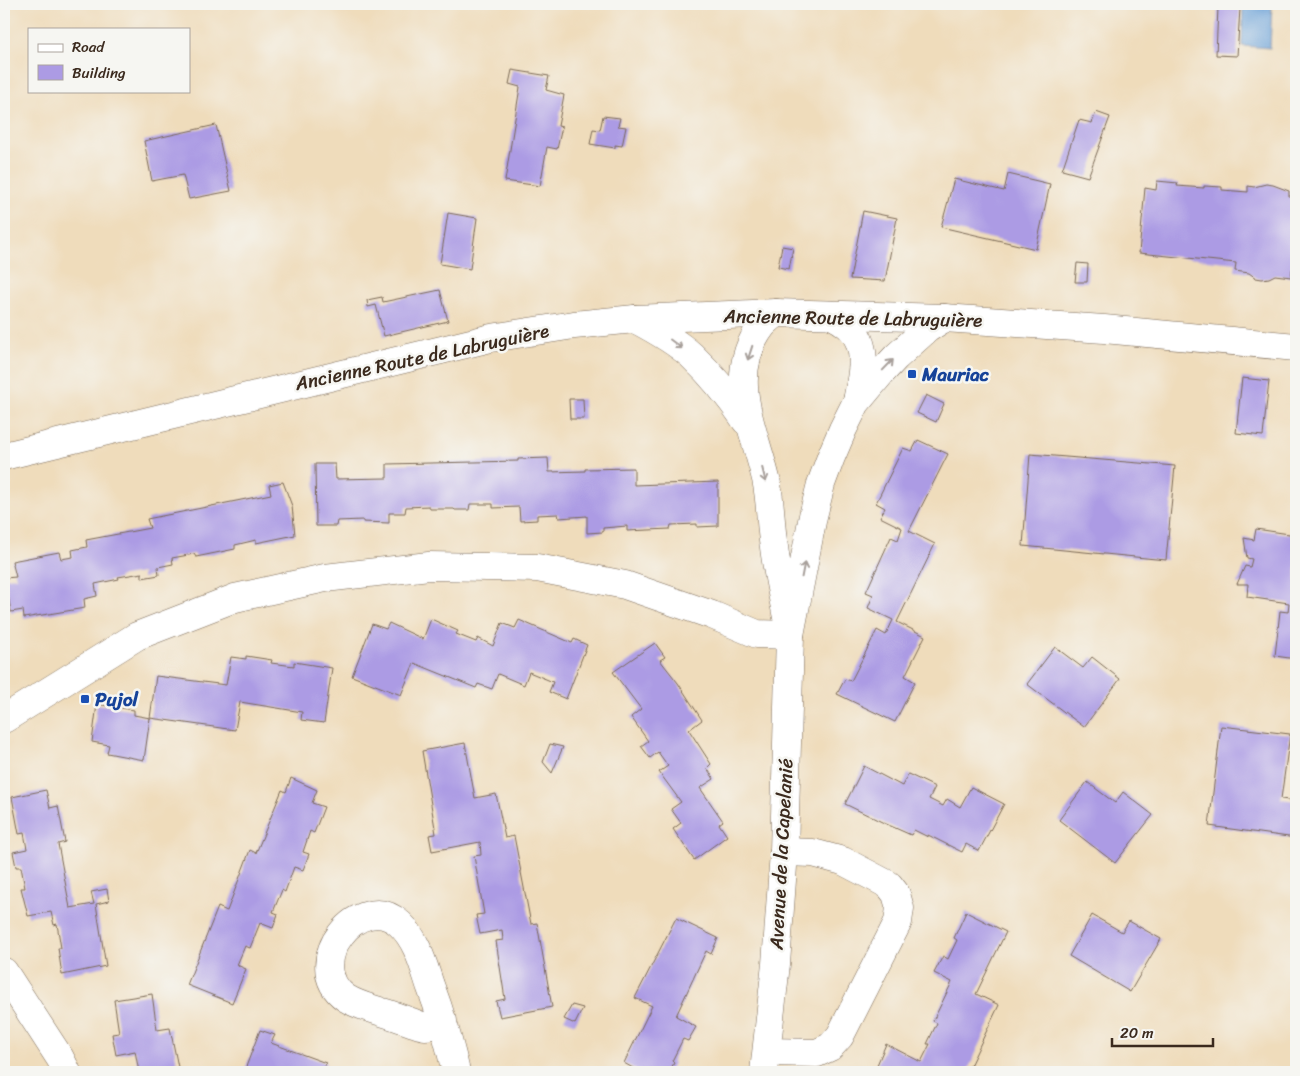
<svg xmlns="http://www.w3.org/2000/svg" width="1300" height="1076" font-family="Sriracha,sans-serif">
<style>
.water{fill:#6aa0d7;stroke:#52657a}
.building{fill:#ac9be4}
.lines{fill:none;stroke-linecap:round;stroke-linejoin:round}
.minor-casing{stroke:#7a6855;stroke-width:29}
.tertiary-casing{stroke:#7a6855;stroke-width:29}
.minor{stroke:#fff;stroke-width:28}
.tertiary{stroke:#fff;stroke-width:28}
.oneway{stroke:#a79f9a}
.transit-dot{fill:#1a4fb4;stroke:#f6f6f2;stroke-width:2}
.labels{text-anchor:middle;dominant-baseline:central;stroke-width:5;stroke-linejoin:round;paint-order:stroke}
.street-label{font-size:19px;fill:#3b2a1e;stroke:#f6f6f2}
.transit-label{font-size:19px;font-weight:bold;fill:#164399;stroke:#f6f6f2;text-anchor:start}
</style>
<rect width="100%" height="100%" fill="#f6f6f2"/>
<filter id="ink" filterUnits="userSpaceOnUse"><feTurbulence type="fractalNoise" baseFrequency=".02" numOctaves="2"/><feDisplacementMap in="SourceGraphic" scale="10" xChannelSelector="R" yChannelSelector="G"/><feConvolveMatrix kernelMatrix="1 2 1 2 8 2 1 2 1" color-interpolation-filters="sRGB"/></filter>
<filter id="wash" filterUnits="userSpaceOnUse"><feTurbulence type="fractalNoise" baseFrequency=".0096" numOctaves="4" result="noise"/><feDisplacementMap in="SourceGraphic" scale="20" xChannelSelector="R" yChannelSelector="G"/><feGaussianBlur stdDeviation="1.12" result="paint"/><feColorMatrix in="noise" values="0 0 0 0 0 0 0 0 0 0 0 0 0 0 0 0 0 1.4 0 .05"/><feComposite in="paint" operator="in"/></filter>
<g filter="url(#wash)">
<rect width="100%" height="100%" fill="#efdcbb"/>
<polygon class="water" points="1243,4 1272,4 1270,48 1242,46"/>
<g id="blocks">
<g class="building">
<polygon points="1218,7 1240,8 1237,56 1216,55"/>
<polygon points="512,70 549,76 546,90 564,95 558,126 562,127 557,149 547,147 540,186 505,181 520,87 509,84"/>
<polygon points="1096,112 1110,117 1088,177 1062,170 1079,120 1092,123"/>
<polygon points="603,116 620,118 618,126 626,127 622,146 615,145 615,148 590,144 593,129 600,130"/>
<polygon points="216,125 231,191 189,199 183,175 152,181 144,141"/>
<polygon points="1008,174 1050,184 1036,249 941,227 954,179 1004,191"/>
<polygon points="1157,181 1178,183 1177,186 1204,188 1204,186 1222,187 1222,190 1248,192 1248,186 1254,187 1266,184 1273,185 1289,191 1289,196 1296,197 1296,269 1292,269 1291,277 1275,275 1269,278 1262,279 1256,278 1249,273 1235,271 1236,263 1139,253 1145,188 1156,190"/>
<polygon points="863,211 897,218 885,281 850,279"/>
<polygon points="448,213 477,218 470,269 440,264"/>
<polygon points="782,246 793,248 789,269 778,267"/>
<polygon points="1077,263 1088,264 1087,282 1075,282"/>
<polygon points="440,290 448,321 384,336 376,305 368,307 367,300 382,297 383,302"/>
<polygon points="1242,378 1269,381 1263,436 1236,433"/>
<polygon points="926,395 944,404 936,422 917,413"/>
<polygon points="569,399 583,399 584,419 570,419"/>
<polygon points="918,440 948,454 909,531 935,544 897,622 925,636 905,676 915,682 895,722 837,694 845,679 851,681 877,630 886,635 893,620 868,608 873,595 866,592 891,537 898,540 902,528 880,517 885,508 876,503 903,448 912,451"/>
<polygon points="1030,454 1175,466 1166,560 1023,546"/>
<polygon points="548,458 549,472 585,471 585,469 634,468 634,485 718,482 718,526 697,527 697,524 671,525 670,529 627,531 627,526 603,528 603,532 587,533 587,516 559,518 558,514 537,515 537,520 520,521 519,507 493,508 493,504 470,504 469,510 455,510 454,509 430,509 429,506 406,507 405,513 389,513 389,523 363,522 363,520 337,521 336,526 316,526 315,464 335,464 336,479 387,478 387,464 518,461 518,459"/>
<polygon points="283,482 292,506 295,535 256,543 256,540 235,545 235,549 196,557 194,554 172,558 173,564 158,567 159,575 142,578 142,573 118,577 119,579 95,584 97,596 84,599 85,608 24,618 23,610 11,612 5,578 16,577 12,561 59,552 61,559 73,557 72,550 87,547 86,540 150,528 147,519 271,494 269,485"/>
<polygon points="1256,529 1296,535 1296,659 1275,656 1280,611 1288,612 1289,603 1247,597 1248,584 1237,584 1245,566 1250,567 1252,559 1247,558 1244,538 1254,540"/>
<polygon points="431,619 458,631 456,634 476,642 478,638 493,646 502,623 515,628 519,620 572,643 574,639 587,645 566,699 549,692 553,682 529,672 524,685 498,674 492,689 478,684 476,688 414,663 401,695 352,676 372,624 386,629 389,623 423,639"/>
<polygon points="655,643 665,657 660,660 678,683 702,720 689,730 711,764 707,768 714,779 700,788 723,821 719,824 727,836 694,860 673,829 681,823 671,809 681,802 659,772 668,766 658,752 650,758 641,746 648,741 631,717 641,709 613,672"/>
<polygon points="1055,647 1083,668 1092,657 1120,679 1084,727 1027,684"/>
<polygon points="246,656 272,660 271,663 294,666 294,662 332,668 324,723 301,720 302,712 240,702 235,730 150,718 156,676 226,685 231,657 246,659"/>
<polygon points="97,704 134,710 134,715 150,718 144,760 107,753 109,745 92,742"/>
<polygon points="1221,726 1290,734 1281,799 1296,801 1296,838 1209,826"/>
<polygon points="465,743 475,798 496,794 505,838 514,836 531,924 537,923 552,1007 500,1017 496,1001 505,999 496,941 503,940 502,930 480,934 476,915 484,914 474,856 481,855 480,842 432,851 429,835 436,834 422,751"/>
<polygon points="550,744 563,747 552,773 543,762"/>
<polygon points="864,766 902,786 908,774 935,787 929,799 943,806 947,799 960,807 971,787 1004,804 979,851 966,844 962,852 928,835 928,837 914,830 911,835 884,823 845,804"/>
<polygon points="291,778 317,790 312,803 324,807 314,833 310,831 303,852 309,854 303,870 294,867 285,892 282,890 273,912 278,914 273,928 260,923 250,948 245,946 237,965 246,969 232,1003 187,985 218,907 227,911 250,850 256,853 282,790 286,792"/>
<polygon points="1087,782 1115,803 1123,792 1153,815 1115,863 1059,820"/>
<polygon points="46,790 50,808 58,806 65,842 58,844 70,908 94,904 91,892 107,889 109,901 96,904 106,966 62,975 58,948 61,948 57,924 54,925 51,912 28,916 21,888 25,888 21,867 16,867 13,852 27,849 24,833 19,834 12,797"/>
<polygon points="966,912 1006,932 976,994 999,1005 967,1072 886,1072 888,1069 877,1065 886,1044 921,1062 930,1044 927,1044 937,1023 933,1021 952,982 934,973 943,956 948,959 957,940 954,938"/>
<polygon points="1092,915 1122,932 1129,921 1161,939 1130,992 1069,956"/>
<polygon points="676,918 718,938 711,954 706,951 676,1016 696,1027 688,1041 683,1039 672,1061 674,1063 669,1072 640,1072 624,1063 652,1006 635,998"/>
<polygon points="152,994 157,1030 170,1028 179,1072 139,1072 135,1051 116,1055 112,1034 119,1033 114,1000"/>
<polygon points="572,1005 583,1008 575,1024 564,1019"/>
<polygon points="260,1030 275,1035 271,1043 326,1063 323,1070 328,1072 244,1072"/>
</g>
</g>
</g>
<g filter="url(#ink)">
<use href="#blocks" fill-opacity="0" stroke="#7a6855" stroke-width="1"/>
<g class="lines">
<g class="minor-casing">
<g id="minor">
<polyline points="4,719 137,636 235,598 325,578 429,566 537,568 625,585 712,615 757,634 790,635"/>
<polyline points="4,972 60,1058 67,1072"/>
<path d="M443,1021C438,1023 430,1026 425,1026C422,1026 417,1024 414,1023C403,1019 392,1015 382,1012C370,1008 357,1005 346,998C299,964 361,887 400,924C417,940 423,964 430,985C441,1014 449,1042 456,1072"/>
<polyline points="767,1052 817,1053 830,1047 840,1036 898,922 900,908 896,894 889,885 843,861 813,853 784,852"/>
</g>
</g>
<g class="tertiary-casing">
<g id="tertiary">
<path d="M776,313C772,317 766,321 762,326C725,375 754,428 766,479C771,502 770,525 774,547C777,572 783,597 788,622"/>
<path d="M832,315C838,318 844,322 849,326C870,346 862,376 857,401"/>
<path d="M635,319C654,329 674,340 691,355C712,375 730,397 746,421"/>
<polyline points="4,456 491,338 574,325 635,319 776,313 944,318 1104,329 1296,347"/>
<polyline points="764,1072 776,964 784,852 790,635 813,516 821,484 831,457 843,429 856,403 882,372 896,357 927,329 944,318"/>
</g>
</g>
<use href="#minor" class="minor"/>
<use href="#tertiary" class="tertiary"/>
</g>
<defs><path id="oneway-shaft" d="M-6 0H5M1.5-3L5.5 0L1.5 3" fill="none" stroke-width="1.6" stroke-linecap="round" stroke-linejoin="round" transform="scale(1.25)"/></defs>
<g class="oneway">
<use href="#oneway-shaft" transform="translate(676 344) rotate(37)"/>
<use href="#oneway-shaft" transform="translate(750 353) rotate(108)"/>
<use href="#oneway-shaft" transform="translate(888 365) rotate(-46)"/>
<use href="#oneway-shaft" transform="translate(764 475) rotate(76)"/>
<use href="#oneway-shaft" transform="translate(803 570) rotate(-79)"/>
</g>
</g>
<g class="transit-dot">
<rect x="907" y="369" width="10" height="10" rx="2.5"/>
<rect x="80" y="694" width="10" height="10" rx="2.5"/>
</g>
<g class="labels">
<g class="street-label">
<text transform="translate(853 318) rotate(1)">Ancienne Route de Labruguière</text>
<text transform="translate(422 357) rotate(-12)">Ancienne Route de Labruguière</text>
<text transform="translate(781 854) rotate(-87)">Avenue de la Capelanié</text>
</g>
<g class="transit-label">
<text x="922" y="374">Mauriac</text>
<text x="95" y="699">Pujol</text>
</g>
</g>
<rect width="1300" height="1076" fill="none" stroke="#f6f6f2" stroke-width="20"/>
<rect x="28" y="28" width="162" height="65" fill="#f6f6f2" stroke="#aba49d"/>
<rect x="38" y="44" width="25" height="8" fill="#ffffff" stroke="#aba49d"/>
<text x="72" y="52" font-size="15" fill="#3b2a1e">Road</text>
<rect x="38" y="65" width="25" height="15" fill="#ac9be4" stroke="#aba49d"/>
<text x="72" y="78" font-size="15" fill="#3b2a1e">Building</text>
<path d="M1112 1038v8h101v-8" fill="none" stroke="#3b2a1e" stroke-width="2.5"/>
<text x="1120" y="1038" font-size="15" fill="#3b2a1e" stroke="#f6f6f2" stroke-width="4" paint-order="stroke">20 m</text>
</svg>
